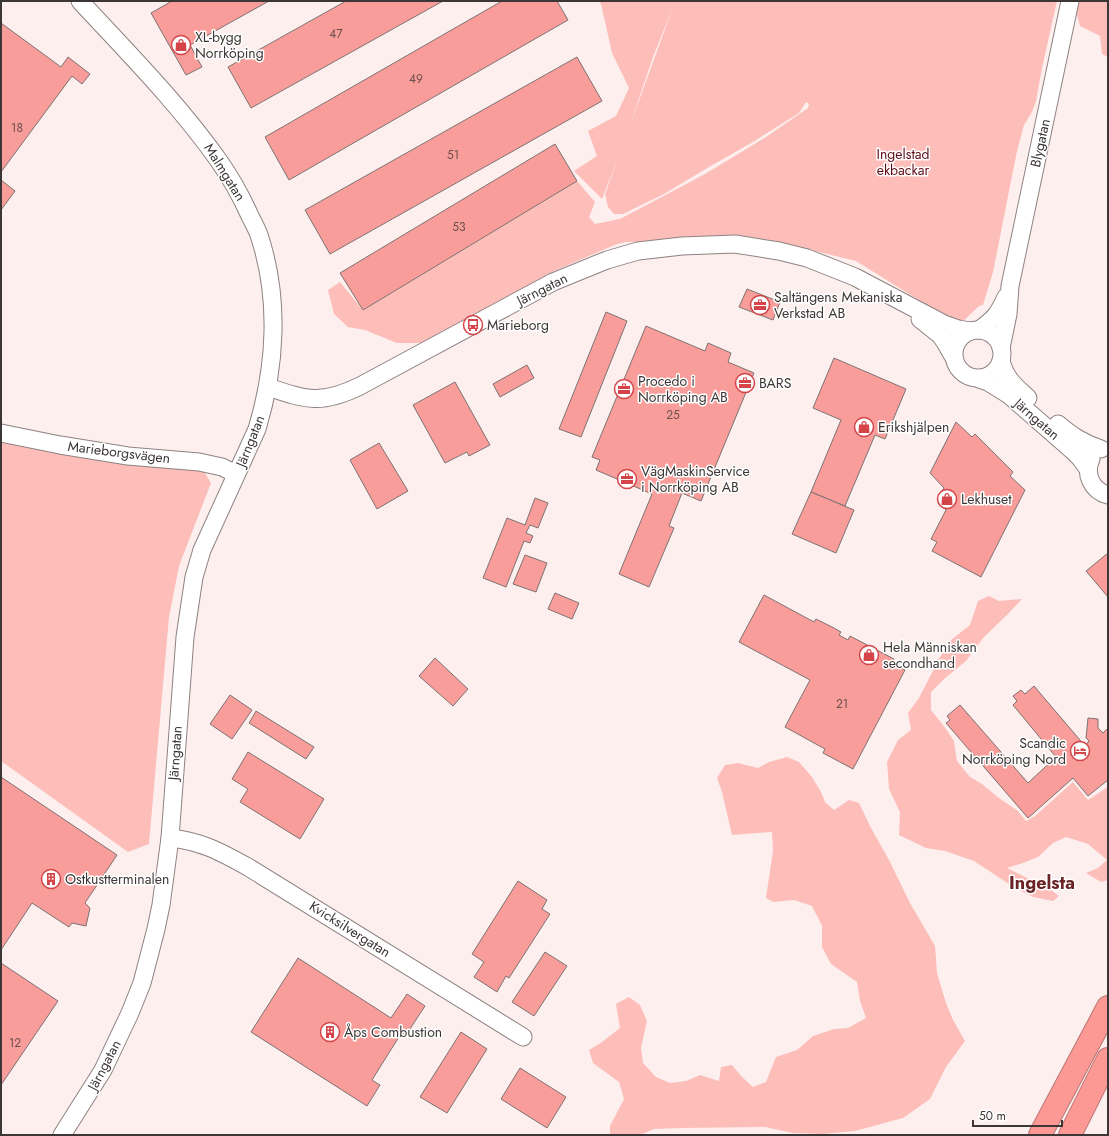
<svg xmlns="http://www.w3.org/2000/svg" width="1109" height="1136" font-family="Jost,sans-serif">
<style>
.green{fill:#fdbeba}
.building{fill:#f89d99;stroke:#7e7272}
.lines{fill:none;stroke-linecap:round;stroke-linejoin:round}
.minor-casing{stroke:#8d8281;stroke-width:19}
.highway-casing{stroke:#b97774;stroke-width:24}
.minor{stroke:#fff;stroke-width:17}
.highway{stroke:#fd9995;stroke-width:22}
.labels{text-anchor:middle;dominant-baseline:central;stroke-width:3;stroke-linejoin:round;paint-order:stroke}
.number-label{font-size:12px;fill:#6b504f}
.poi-label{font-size:14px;fill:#3c3736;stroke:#fff;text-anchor:start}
.street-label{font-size:14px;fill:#3c3736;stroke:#fff}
.park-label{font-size:14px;fill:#5c0c13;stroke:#fff}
.district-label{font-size:18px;font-weight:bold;fill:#6a2425;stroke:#fff}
</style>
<rect width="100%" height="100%" fill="#fcefee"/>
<g class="green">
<polygon points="598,1 1057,1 1042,68 1036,101 1032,112 1024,125 1017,151 993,272 983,305 979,306 958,326 943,315 856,261 778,242 626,242 617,244 554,271 422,343 397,343 365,330 348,327 334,314 328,290 340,282 363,310 577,181 595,202 589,217 595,224 620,219 705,174 766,137 808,108 809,104 806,102 799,113 753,142 709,167 664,194 623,214 614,214 608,207 605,194 673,7 653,57 624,143 602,199 574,171 597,156 588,131 616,116 629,88 612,53 601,4"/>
<polygon points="1079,1 1108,1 1108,57 1102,54 1100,36 1080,26 1076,12"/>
<polygon points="1,439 201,467 211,483 179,566 169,617 149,844 128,852 1,761"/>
<polygon points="989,596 999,601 1022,599 1008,614 983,638 966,661 944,679 931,692 931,710 943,725 954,741 957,761 970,777 982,784 999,798 1018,811 1026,821 1035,816 1073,782 1088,800 1108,787 1108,880 1101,882 1086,873 1098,868 1107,860 1088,844 1066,837 1053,843 1038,857 1023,863 1007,868 1031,880 1042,883 1059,896 1053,901 1033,897 1015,888 974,861 945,851 926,848 899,835 900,812 889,789 887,762 898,740 911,730 908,713 919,698 940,657 951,640 970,625 978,601"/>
<polygon points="787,757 799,762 812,777 821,792 825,802 834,810 849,800 859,803 871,828 889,860 910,903 935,946 937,973 946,1003 953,1020 965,1041 946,1067 930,1099 903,1118 855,1131 823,1134 793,1133 765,1127 682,1128 654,1129 640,1135 610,1135 610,1126 624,1099 619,1082 593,1063 589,1050 602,1042 620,1028 616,1004 629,997 640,1005 647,1021 641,1048 643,1063 656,1077 670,1083 686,1081 700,1075 719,1081 721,1067 732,1065 742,1077 753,1087 766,1082 776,1057 797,1050 813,1036 834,1029 848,1028 866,1018 860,1001 857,982 831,964 822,947 822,926 812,906 794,900 773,902 766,898 773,851 772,832 732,835 722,792 717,778 725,765 738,763 758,768 769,762"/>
</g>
<g class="building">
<polygon points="172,1 269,1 190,45 202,67 186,75 151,13"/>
<polygon points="346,1 443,1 251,108 228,67"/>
<polygon points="502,1 557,1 568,20 289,180 265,137"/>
<polygon points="1,23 61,67 68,57 90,74 82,84 72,76 1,172"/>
<polygon points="577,57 602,101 330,254 305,210"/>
<polygon points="555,144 577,181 363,310 340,273"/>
<polygon points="1,180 15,191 1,210"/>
<polygon points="747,289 780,302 773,320 739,307"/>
<polygon points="606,312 627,321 581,437 559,429"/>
<polygon points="646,326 705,351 708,343 731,353 728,362 754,373 701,501 682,493 669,526 674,528 649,587 619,574 652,494 596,470 600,460 592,457"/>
<polygon points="834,358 906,389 885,439 875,435 845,506 811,492 841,420 813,408"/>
<polygon points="527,365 534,378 500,397 493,384"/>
<polygon points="455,382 490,445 469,456 467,452 445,463 413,405"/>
<polygon points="956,422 972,437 975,434 1013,472 1010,476 1025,490 981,577 932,551 937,542 931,539 946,510 940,504 946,497 941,492 944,488 930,473"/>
<polygon points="379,443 408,491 377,509 350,460"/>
<polygon points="811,492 854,510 836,553 792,534"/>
<polygon points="535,498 548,503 538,528 530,525 526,533 533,536 530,543 524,541 506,587 483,578 507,518 525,525"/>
<polygon points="1108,553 1108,597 1086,571"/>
<polygon points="525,555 547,563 536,592 513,584"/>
<polygon points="555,593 579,603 572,619 548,609"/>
<polygon points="764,595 814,622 816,619 834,628 841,632 839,635 848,640 850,636 894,659 892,663 905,670 853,769 823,753 825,749 785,727 810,680 739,642"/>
<polygon points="435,658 468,689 453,706 419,676"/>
<polygon points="1034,686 1085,746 1089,741 1086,738 1088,718 1098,719 1098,728 1103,733 1108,728 1108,780 1088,796 1073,778 1028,818 946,723 950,720 947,716 960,705 1028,783 1056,757 1013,705 1017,701 1013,696 1021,690 1025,694"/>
<polygon points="230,695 252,710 232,739 210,724"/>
<polygon points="256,711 314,747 306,759 249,723"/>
<polygon points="248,752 324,799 300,839 240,802 248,789 232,779"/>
<polygon points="1,777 117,855 85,903 90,908 86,926 72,923 69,927 32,903 1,950"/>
<polygon points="518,881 547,900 542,909 550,914 509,978 506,976 497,992 474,977 484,962 472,954"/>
<polygon points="545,952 567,966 534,1016 512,1002"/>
<polygon points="298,958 391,1018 407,994 425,1006 406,1035 402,1032 372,1080 380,1085 367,1106 251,1032"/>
<polygon points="1,963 58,1001 1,1085"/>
<polygon points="461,1032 487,1049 447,1113 420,1097"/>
<polygon points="520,1068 566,1097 547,1128 501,1099"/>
</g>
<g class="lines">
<g class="minor-casing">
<g id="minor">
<polyline points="920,319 940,335 945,342 953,356"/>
<circle cx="978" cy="354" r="24"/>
<path d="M979,330C994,319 998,315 1006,297"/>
<polyline points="1001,348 1008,314 1010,286 1070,1"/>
<path d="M1001,361C1006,379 1014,385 1028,398"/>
<polyline points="979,379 988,382 1009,395 1072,450 1080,458 1088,469"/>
<path d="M268,387C307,400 321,405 360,386L553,282L607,260L638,251L682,246L735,244L779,251L807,258L855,277L944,324L958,329L970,331"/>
<path d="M1058,424C1072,436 1083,443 1101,449"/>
<polyline points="1,433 60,445 128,456 199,462 222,467 236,474"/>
<path d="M1091,459C1084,474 1092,491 1108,495"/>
<path d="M170,838C201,841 221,852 248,867L523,1037"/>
<path d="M62,1135L103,1070L130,1013L142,983L156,929L161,905L170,838L185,637L194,577L202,550L257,429C276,366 280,298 259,235C257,229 253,222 250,216C241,196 231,178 219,161C178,103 128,53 80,1"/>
</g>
</g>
<g class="highway-casing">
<g id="highway">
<polyline points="1040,1135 1108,1007"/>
<polyline points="1070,1135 1108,1059"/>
</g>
</g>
<use href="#minor" class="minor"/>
<use href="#highway" class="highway"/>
</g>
<defs>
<g id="shop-ring" transform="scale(1)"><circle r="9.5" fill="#fff" stroke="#d44449" stroke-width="1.5"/><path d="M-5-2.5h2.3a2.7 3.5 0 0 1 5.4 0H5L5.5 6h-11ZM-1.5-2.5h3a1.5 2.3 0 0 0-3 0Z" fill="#d44449"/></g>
<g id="office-ring" transform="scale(1)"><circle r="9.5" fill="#fff" stroke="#d44449" stroke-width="1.5"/><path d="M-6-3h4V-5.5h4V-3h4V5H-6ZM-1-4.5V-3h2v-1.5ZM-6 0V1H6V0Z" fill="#d44449"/></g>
<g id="bus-ring" transform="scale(1)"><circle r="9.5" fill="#fff" stroke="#d44449" stroke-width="1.5"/><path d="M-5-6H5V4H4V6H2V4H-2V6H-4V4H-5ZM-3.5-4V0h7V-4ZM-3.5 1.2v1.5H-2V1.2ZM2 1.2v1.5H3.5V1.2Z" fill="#d44449"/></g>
<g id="hotel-ring" transform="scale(1)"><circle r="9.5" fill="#fff" stroke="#d44449" stroke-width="1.5"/><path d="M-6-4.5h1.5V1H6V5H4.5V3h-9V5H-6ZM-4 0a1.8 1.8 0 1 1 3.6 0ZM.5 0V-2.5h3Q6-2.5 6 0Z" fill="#d44449"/></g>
<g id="building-ring" transform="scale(1)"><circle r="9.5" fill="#fff" stroke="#d44449" stroke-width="1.5"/><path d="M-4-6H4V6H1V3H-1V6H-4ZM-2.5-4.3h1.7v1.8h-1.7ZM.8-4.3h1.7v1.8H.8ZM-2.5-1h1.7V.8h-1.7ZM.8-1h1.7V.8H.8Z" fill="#d44449"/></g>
</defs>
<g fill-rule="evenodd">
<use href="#shop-ring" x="181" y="45"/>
<use href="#office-ring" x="760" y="305"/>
<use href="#bus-ring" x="473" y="325"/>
<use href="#office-ring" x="745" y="383"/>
<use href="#office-ring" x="624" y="389"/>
<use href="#shop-ring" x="864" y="427"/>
<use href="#office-ring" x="627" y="479"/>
<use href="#shop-ring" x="947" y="499"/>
<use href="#shop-ring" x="869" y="655"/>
<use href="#hotel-ring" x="1080" y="751"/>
<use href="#building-ring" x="51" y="879"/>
<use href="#building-ring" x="330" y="1032"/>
</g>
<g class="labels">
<g class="number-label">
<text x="336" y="34">47</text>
<text x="416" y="79">49</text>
<text x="17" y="128">18</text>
<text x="453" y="155">51</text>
<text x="459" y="227">53</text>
<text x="673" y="415">25</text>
<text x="842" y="704">21</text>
<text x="15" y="1043">12</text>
</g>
<g class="poi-label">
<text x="195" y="37">XL-bygg<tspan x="195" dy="16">Norrköping</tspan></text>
<text x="774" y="297">Saltängens Mekaniska<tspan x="774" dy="16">Verkstad AB</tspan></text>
<text x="487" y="325">Marieborg</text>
<text x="638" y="381">Procedo i<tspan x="638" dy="16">Norrköping AB</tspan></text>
<text x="759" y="383">BARS</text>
<text x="878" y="427">Erikshjälpen</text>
<text x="641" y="471">VägMaskinService<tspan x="641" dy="16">i Norrköping AB</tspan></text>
<text x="961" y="499">Lekhuset</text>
<text x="883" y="647">Hela Människan<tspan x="883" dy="16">secondhand</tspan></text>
<text x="1066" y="743" text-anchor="end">Scandic<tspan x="1066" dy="16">Norrköping Nord</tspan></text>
<text x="65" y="879">Ostkustterminalen</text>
<text x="344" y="1032">Åps Combustion</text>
</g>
<g class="street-label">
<text transform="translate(1040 143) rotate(-78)">Blygatan</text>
<text transform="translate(225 172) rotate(58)">Malmgatan</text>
<text transform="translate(542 289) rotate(-27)">Järngatan</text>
<text transform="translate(1037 419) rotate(41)">Järngatan</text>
<text transform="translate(250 441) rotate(-68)">Järngatan</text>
<text transform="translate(119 452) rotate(7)">Marieborgsvägen</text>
<text transform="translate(175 753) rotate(-86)">Järngatan</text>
<text transform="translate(350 929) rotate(32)">Kvicksilvergatan</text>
<text transform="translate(104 1065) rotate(-62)">Järngatan</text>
</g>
<g class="park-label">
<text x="903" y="154">Ingelstad<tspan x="903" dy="16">ekbackar</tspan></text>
</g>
<g class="district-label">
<text x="1042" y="883">Ingelsta</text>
</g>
</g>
<rect width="1109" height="1136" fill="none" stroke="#3c3736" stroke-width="4"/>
<path d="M973 1120v6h89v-6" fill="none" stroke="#3c3736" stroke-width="2"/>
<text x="979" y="1120" font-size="12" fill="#3c3736" stroke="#ffffff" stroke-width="3" paint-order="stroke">50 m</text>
</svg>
